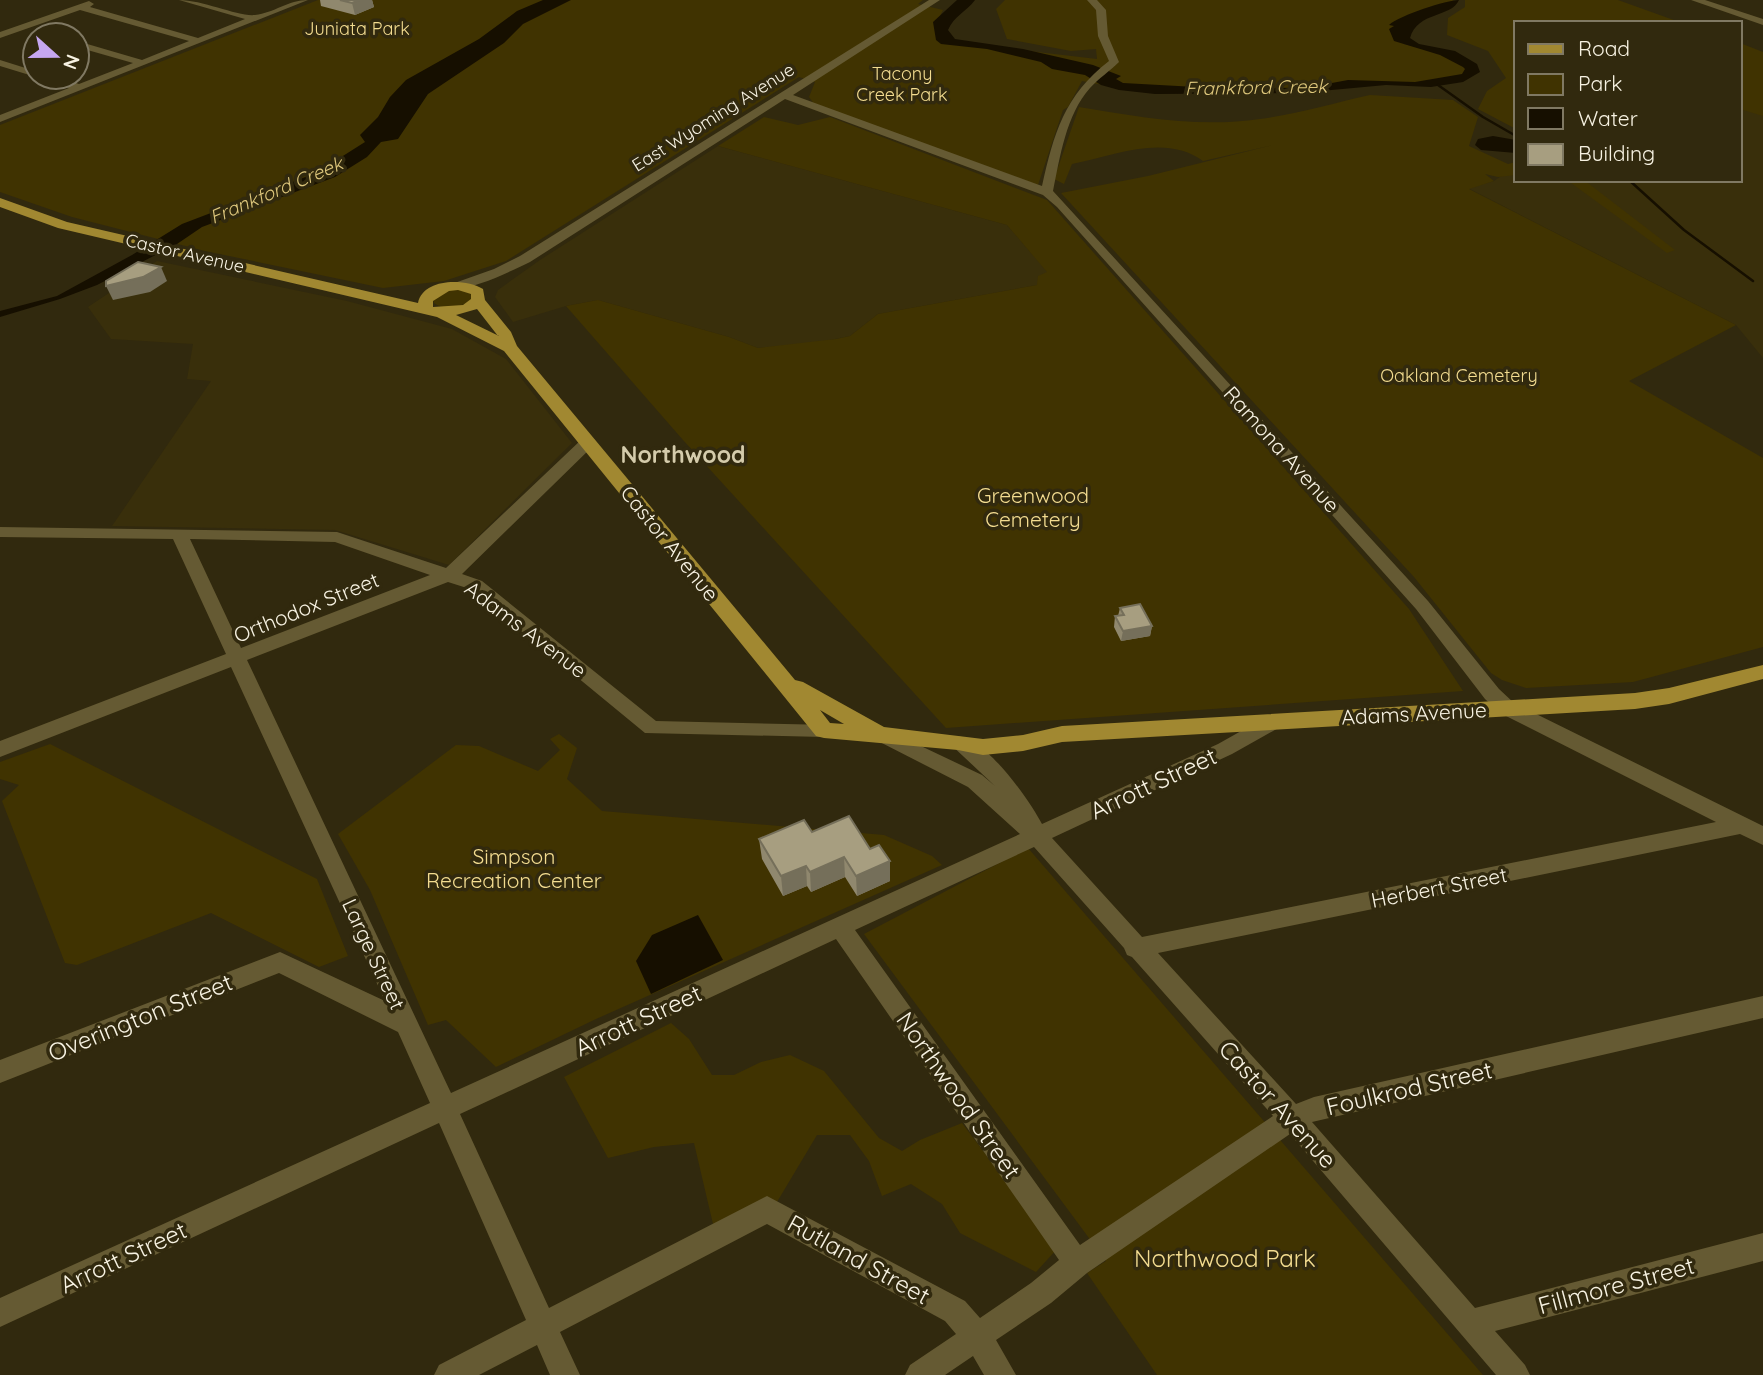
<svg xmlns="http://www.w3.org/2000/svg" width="1763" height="1375" font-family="Quicksand,sans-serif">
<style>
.built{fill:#392f0b}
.green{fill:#403301}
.water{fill:#160f00}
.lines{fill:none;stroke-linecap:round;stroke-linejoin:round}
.stream{stroke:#160f00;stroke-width:2.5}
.minor{fill:#655a33;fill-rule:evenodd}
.major{fill:#a18831;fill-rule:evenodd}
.wall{fill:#90886e}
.shaded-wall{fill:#756f5a}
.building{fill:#a79e80;stroke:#756f5a;stroke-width:2}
.labels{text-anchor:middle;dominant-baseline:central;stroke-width:7;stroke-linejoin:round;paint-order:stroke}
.far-park-label{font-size:18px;fill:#f3dc90;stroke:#31290e}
.far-street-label{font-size:18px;fill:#f7f2e2;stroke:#31290e}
.far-water-label{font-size:19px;font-style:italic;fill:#dec77c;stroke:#31290e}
.street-label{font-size:21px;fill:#f7f2e2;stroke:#31290e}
.park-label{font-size:21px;fill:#f3dc90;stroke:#31290e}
.neighbourhood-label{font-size:23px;font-weight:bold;fill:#d4cbab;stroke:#31290e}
.near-street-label{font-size:24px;fill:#f7f2e2;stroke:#31290e}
.near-park-label{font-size:24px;fill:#f3dc90;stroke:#31290e}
</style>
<rect width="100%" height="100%" fill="#31290e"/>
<g class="built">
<polygon points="1740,98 1763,99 1763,358 1736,325 1468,188 1494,181 1516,166 1516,180 1740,180"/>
<polygon points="718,146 1007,225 1048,272 1037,285 878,314 850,336 815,343 758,348 729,337 598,300 566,306 513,322 495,297 498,290 540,260"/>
<polygon points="157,261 347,301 452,329 506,359 572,443 449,565 335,530 112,526 211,381 187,379 193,344 111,339 88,307"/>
</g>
<g class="green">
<polygon points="318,0 923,0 918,4 943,10 938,20 952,42 1097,59 1096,49 1071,51 1007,39 996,9 1005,0 1454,0 1413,20 1404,44 1466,59 1474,72 1452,83 1370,83 1319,91 1119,88 1082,81 1068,107 1063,110 1038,185 814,104 809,97 815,82 799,77 506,261 444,281 383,288 205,251 72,217 0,192 0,125"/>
<polygon points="1465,0 1618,0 1682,23 1516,23 1516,129 1478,109 1487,91 1506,78 1488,51 1447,35 1448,18 1465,7"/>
<polygon points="1740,43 1763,52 1763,116 1740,109"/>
<path d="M1370,95L1453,100L1478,117L1469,146L1508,164L1516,162V175L1498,177L1485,174L1494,181L1469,189L1736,325L1629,381L1763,458V647L1633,682L1526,688L1502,680L1491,673L1414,577L1061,193L1148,176L1273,145L1203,161C1165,133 1114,156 1072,164L1064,184L1054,179L1079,107C1139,117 1199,128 1260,119C1297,114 1334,103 1370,95Z"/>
<polygon points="764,117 798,125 830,117 1047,200 1409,609 1463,691 946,728 683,440 566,306 598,300 729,337 758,348 836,339 850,336 878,314 1037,285 1038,276 1047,272 1007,225 718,146"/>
<polygon points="1567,180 1584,180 1675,250 1667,253"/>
<path d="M456,289L472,293V300C462,307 444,311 434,303L433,300L443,292Z"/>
<polygon points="559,734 577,748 567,779 602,811 884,835 932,856 942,865 596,1019 496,1067 446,1020 428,1025 370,890 338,834 456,745 479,746 538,771 560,750 550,739"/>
<polygon points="50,744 317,879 348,956 319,967 211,913 77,965 65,963 2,801 19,785 0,779 0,762"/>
<polygon points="1028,848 1483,1375 1157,1375 1087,1273 1106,1261 864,934"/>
<polygon points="671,1023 689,1039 712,1075 734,1075 761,1062 790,1055 824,1071 879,1138 902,1151 920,1140 962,1123 1057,1249 1036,1272 960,1233 942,1204 911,1184 882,1196 869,1161 850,1135 817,1135 777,1202 713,1224 694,1143 654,1147 608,1158 564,1077"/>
</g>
<g class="water">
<polygon points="543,0 571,0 523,24 504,43 428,94 398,139 381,142 367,157 335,177 202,227 177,244 97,285 60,299 0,317 0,311 57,296 132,255 182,224 316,173 365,142 360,135 378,117 390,97 406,80 479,39 517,11"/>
<path d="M957,0H975C966,12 954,16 948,30L955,39L1023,49L1093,65L1121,76L1116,79L1123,83L1196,87L1305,88L1348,80L1415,82L1462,74L1465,69L1463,67L1440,55L1394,41L1389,29L1394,26L1389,25C1400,15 1447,0 1459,0C1451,18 1418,11 1410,38L1419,44L1455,51L1477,64L1480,72L1463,82L1431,87L1386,85L1299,93L1155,94L1119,90L1101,85L1085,75L1052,69L1041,62L987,49L941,44L936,40L933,22Z"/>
<polygon points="1493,136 1516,140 1516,153 1481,150 1475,145 1478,139"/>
<polygon points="698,915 723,960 651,994 636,961 652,935"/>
</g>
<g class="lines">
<g class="stream">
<polyline points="1438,85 1483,117 1516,136"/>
<polyline points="1629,180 1684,230 1753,281"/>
</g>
<g class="minor">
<path d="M179,0C203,0 239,17 255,15C274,13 288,0 308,0L0,122V115L69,88L40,77H56L79,84L133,63L77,47V41L142,60L189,41L80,10L0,38V32L89,1L94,4L90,7L198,38L245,19Z"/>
<path d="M929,0H940L793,95L1042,186C1054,133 1064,96 1109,61L1098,36L1096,10L1087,0H1097L1106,10L1108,36L1119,62C1110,71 1099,78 1090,88C1066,115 1060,157 1053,191L1428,601L1499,689L1514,703L1763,826V845L1740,834L1158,953L1296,1104L1314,1097L1763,996V1018L1312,1122L1475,1308L1763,1233V1261L1495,1331L1525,1365L1530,1375H1496L1290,1134L1087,1273L1051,1303L996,1340L1016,1375H984L973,1356L945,1375H905L910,1365L956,1334L945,1321L767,1224L560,1332L580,1375H550L537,1345L479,1375H434L439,1365L526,1320L439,1123L0,1327V1298L430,1103L398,1032L279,973L0,1083V1060L280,952L385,1001L231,667L0,757V741L226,654L173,539L0,537V527L337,532L446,568L582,439H594L596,442L594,445L462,574L482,581L656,721L831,725L834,730L831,735L824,737L645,733L470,589L448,582L247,660L451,1093L1020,834L968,787L876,740L873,735L876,730L883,728L982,775L995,786L948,742L951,737C980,728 1030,801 1042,824L1218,744L1266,717L1273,715L1280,717L1283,722L1280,727L1232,754L1052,838L1142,937L1716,822L1500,713L1485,699L1416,609L1057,207L1043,195L785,99L530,262C511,271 469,292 448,289L446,286L494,269L520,256ZM190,539L335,542L430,575L241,648ZM1034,847L1124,948L1127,955L1132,957L1273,1116L1080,1245L855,930ZM836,939L1059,1260L1031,1283L980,1318L965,1301L767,1196L549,1308L460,1114Z"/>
<polygon points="1691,0 1705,0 1763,19 1763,25"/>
<polygon points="0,60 35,71 36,77 0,66"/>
</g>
<path class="major" d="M0,198L67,222L418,303C423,278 465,278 483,289L485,300L511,332L517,346L795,680L803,682L884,727L983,739L1023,735L1062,726L1635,693L1669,688L1763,665V679L1669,704L1635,709L1062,742L1023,751L983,755L958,750L824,738L816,736L504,351L437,317L58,228L0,207ZM458,290L471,294V299L463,305L433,307V301L449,291ZM477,309L498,336H499L456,315ZM820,710L844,724L830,723Z"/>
</g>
<g class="wall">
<polygon points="320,0 372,0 374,7 355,15 321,6"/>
<polygon points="1120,608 1152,626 1150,636 1121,641 1114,627 1115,616 1118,616"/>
<polygon points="812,832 890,881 857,896 845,877 811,892 807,886 783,896 762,859 759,839"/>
</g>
<g class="shaded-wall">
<polygon points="359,0 372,0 374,7 355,15 352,3"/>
<polygon points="161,267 167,281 150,292 113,300 106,286"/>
<polygon points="1152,626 1150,636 1121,641 1123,631"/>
<polygon points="844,857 845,877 811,892 810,872"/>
<polygon points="890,861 890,881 857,896 856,876"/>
<polygon points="806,866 807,886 783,896 781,876"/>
</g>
<g class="building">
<polygon points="340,0 359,0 352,3"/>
<polygon points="138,262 161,267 143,277 106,286 106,281"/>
<polygon points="1140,604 1152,626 1123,631 1115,616 1124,615 1120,608"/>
<polygon points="849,816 870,849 879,845 890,861 856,876 844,857 810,872 806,866 781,876 759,839 804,820 812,832"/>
</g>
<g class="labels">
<g class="far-park-label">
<text x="357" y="28">Juniata Park</text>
<text x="902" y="73">Tacony<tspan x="902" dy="21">Creek Park</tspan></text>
<text x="1459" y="375">Oakland Cemetery</text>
</g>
<g class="far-street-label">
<text transform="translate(713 117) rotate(-32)">East Wyoming Avenue</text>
<text transform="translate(185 253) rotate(13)">Castor Avenue</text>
</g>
<g class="far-water-label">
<text transform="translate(1256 87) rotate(-1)">Frankford Creek</text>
<text transform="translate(276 190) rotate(-23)">Frankford Creek</text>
</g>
<g class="street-label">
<text transform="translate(1282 449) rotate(48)">Ramona Avenue</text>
<text transform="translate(670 543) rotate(51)">Castor Avenue</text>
<text transform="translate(306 607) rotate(-22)">Orthodox Street</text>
<text transform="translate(526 629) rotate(37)">Adams Avenue</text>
<text transform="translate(1414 713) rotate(-3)">Adams Avenue</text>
<text transform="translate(1439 887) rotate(-11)">Herbert Street</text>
<text transform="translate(374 954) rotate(65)">Large Street</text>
</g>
<g class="park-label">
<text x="1033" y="495">Greenwood<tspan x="1033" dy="24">Cemetery</tspan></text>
<text x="514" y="856">Simpson<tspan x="514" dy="24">Recreation Center</tspan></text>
</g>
<g class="neighbourhood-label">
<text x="683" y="454">Northwood</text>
</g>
<g class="near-street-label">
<text transform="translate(1153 783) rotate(-25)">Arrott Street</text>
<text transform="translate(140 1017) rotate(-22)">Overington Street</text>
<text transform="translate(638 1020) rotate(-25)">Arrott Street</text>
<text transform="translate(1409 1088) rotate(-13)">Foulkrod Street</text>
<text transform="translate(959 1095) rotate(55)">Northwood Street</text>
<text transform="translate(1278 1104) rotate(48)">Castor Avenue</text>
<text transform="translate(123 1257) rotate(-25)">Arrott Street</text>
<text transform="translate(859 1259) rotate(29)">Rutland Street</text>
<text transform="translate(1616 1285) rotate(-15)">Fillmore Street</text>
</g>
<g class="near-park-label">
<text x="1225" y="1258">Northwood Park</text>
</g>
</g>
<rect x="1514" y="21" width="228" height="161" fill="#31290e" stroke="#807963" stroke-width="2"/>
<rect x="1528" y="44" width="35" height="10" fill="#a18831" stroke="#807963" stroke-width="2"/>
<text x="1578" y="56" font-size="21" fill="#f7f2e2">Road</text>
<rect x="1528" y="74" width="35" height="21" fill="#403301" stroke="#807963" stroke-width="2"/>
<text x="1578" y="91" font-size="21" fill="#f7f2e2">Park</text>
<rect x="1528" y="108" width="35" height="21" fill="#160f00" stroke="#807963" stroke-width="2"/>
<text x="1578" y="126" font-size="21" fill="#f7f2e2">Water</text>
<rect x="1528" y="144" width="35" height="21" fill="#a79e80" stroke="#807963" stroke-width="2"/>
<text x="1578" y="161" font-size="21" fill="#f7f2e2">Building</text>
<g transform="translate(56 56) rotate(111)"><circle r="33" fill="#31290e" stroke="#807963" stroke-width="2"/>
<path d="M0-5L12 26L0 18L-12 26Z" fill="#c5a6f0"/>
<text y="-10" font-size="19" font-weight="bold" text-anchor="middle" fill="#f7f2e2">N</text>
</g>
</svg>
